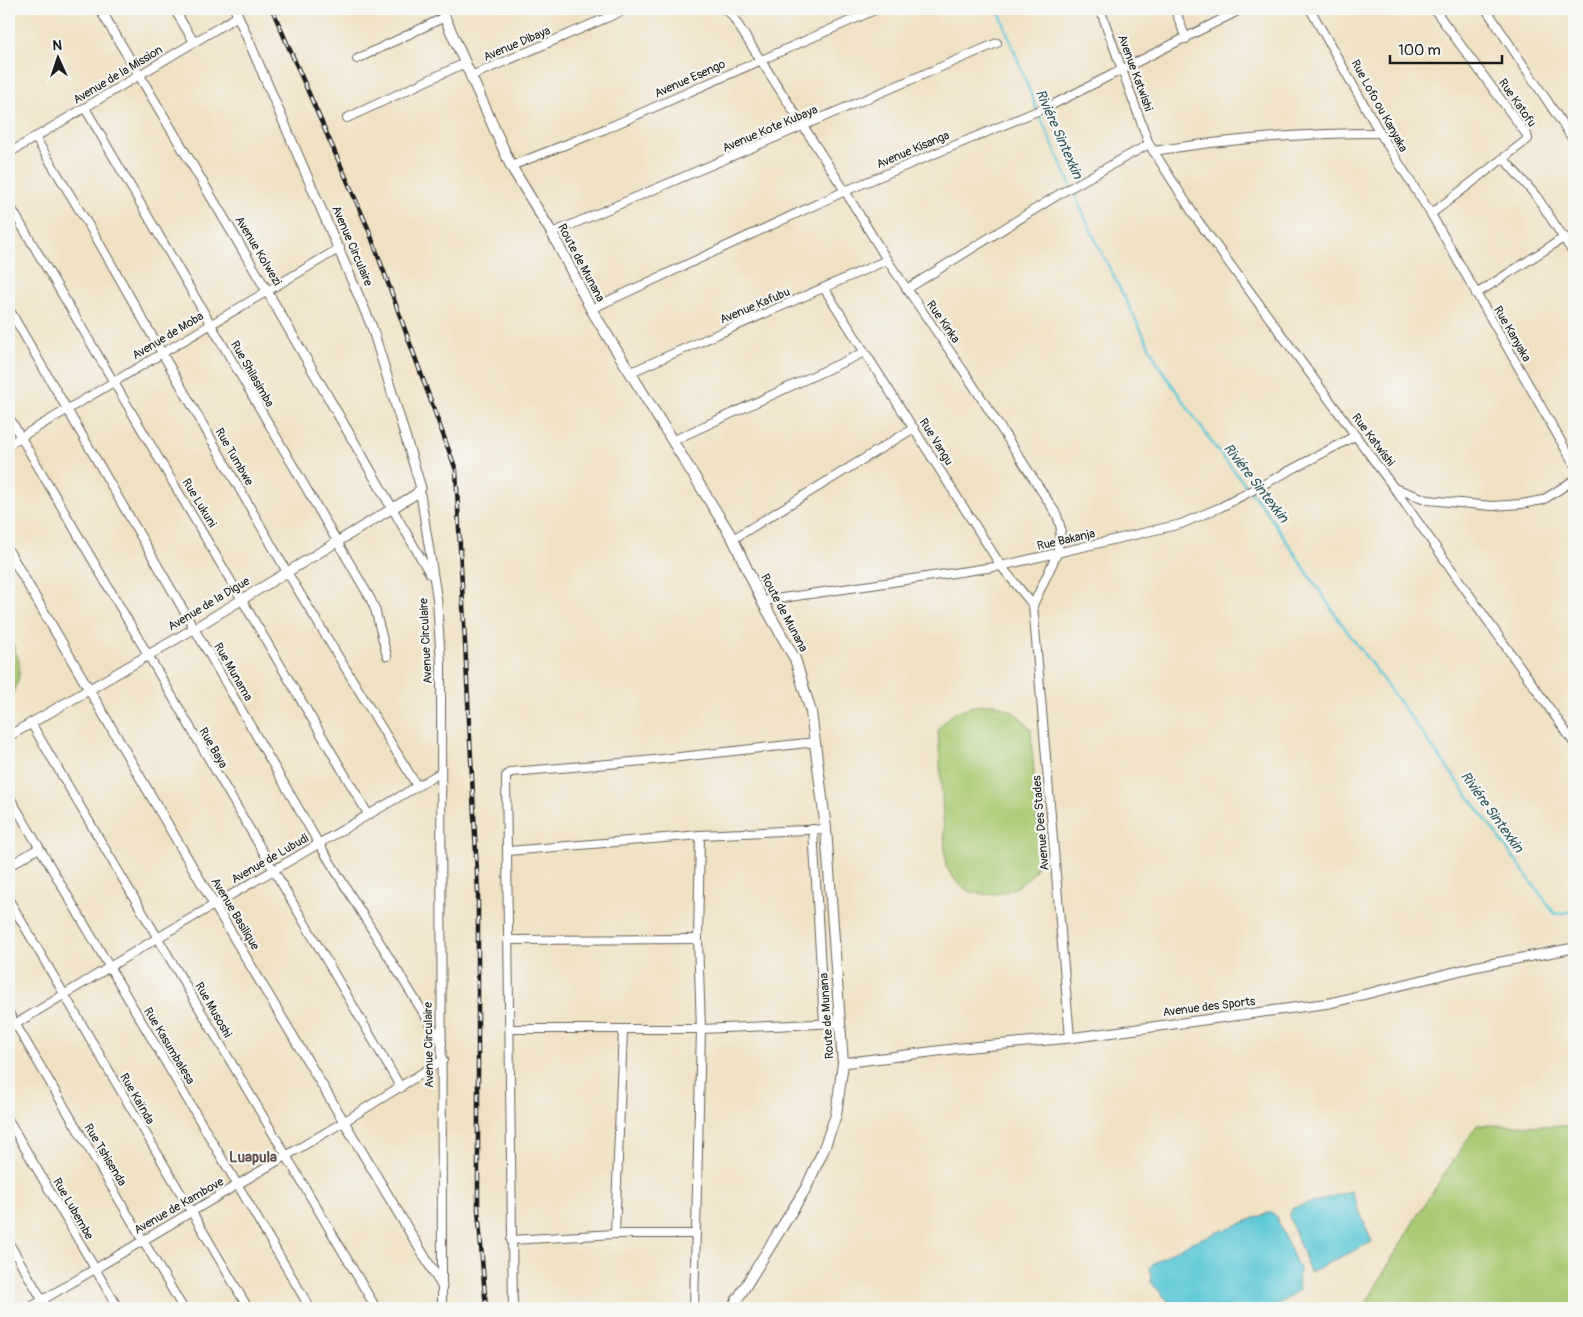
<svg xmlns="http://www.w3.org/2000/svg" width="1583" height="1317" font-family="Pangolin,sans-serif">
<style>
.green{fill:#a9cb74;stroke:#627448}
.water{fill:#5ec9d7;stroke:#3d727a}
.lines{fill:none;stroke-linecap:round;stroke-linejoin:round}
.stream{stroke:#5ec9d7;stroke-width:2.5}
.minor-casing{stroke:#666157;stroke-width:10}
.tertiary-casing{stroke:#666157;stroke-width:11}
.secondary-casing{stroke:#666157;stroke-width:12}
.minor{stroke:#fff;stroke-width:8}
.tertiary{stroke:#fff;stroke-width:9}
.secondary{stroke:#fff;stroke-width:10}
.rail-casing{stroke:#1c1c1c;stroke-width:4.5}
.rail{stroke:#f6f6f2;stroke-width:2.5;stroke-dasharray:8;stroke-linecap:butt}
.labels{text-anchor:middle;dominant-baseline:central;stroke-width:4.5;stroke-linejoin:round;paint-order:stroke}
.street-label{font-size:12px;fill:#1c1c1c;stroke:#f6f6f2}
.water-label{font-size:14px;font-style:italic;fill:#33595d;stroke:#f6f6f2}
.quarter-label{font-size:15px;font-weight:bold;fill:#624f4b;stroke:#f6f6f2}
</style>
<rect width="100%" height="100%" fill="#f6f6f2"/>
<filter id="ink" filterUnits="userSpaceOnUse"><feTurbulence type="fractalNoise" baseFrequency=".02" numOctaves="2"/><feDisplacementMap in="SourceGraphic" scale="10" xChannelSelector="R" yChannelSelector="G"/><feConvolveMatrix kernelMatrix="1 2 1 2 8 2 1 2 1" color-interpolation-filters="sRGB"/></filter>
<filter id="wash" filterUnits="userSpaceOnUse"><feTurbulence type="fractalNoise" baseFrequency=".0096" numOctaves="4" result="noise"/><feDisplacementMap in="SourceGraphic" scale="20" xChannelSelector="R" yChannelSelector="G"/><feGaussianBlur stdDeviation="1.12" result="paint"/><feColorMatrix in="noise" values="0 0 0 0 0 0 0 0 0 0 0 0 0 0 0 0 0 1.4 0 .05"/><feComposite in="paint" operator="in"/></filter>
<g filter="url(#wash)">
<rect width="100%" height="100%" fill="#f0e1c4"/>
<g class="green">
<path d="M9,638C23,661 23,677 9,699Z"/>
<path d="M993,704C1011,708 1021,716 1031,730L1039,848C1038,856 1038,867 1032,874C1017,893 985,901 964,888C956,883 952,875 946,867L938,731C948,710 972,705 993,704Z"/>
<polygon points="1477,1125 1574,1126 1574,1308 1363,1308 1418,1214"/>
</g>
<g class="water">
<polygon points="1351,1191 1372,1242 1310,1272 1289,1216 1293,1208"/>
<path d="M1268,1213H1273L1276,1216L1299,1269L1298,1285L1300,1290L1272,1308H1174L1151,1282L1150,1268C1165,1248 1242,1224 1268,1213Z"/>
</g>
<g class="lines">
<polyline class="stream" points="998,9 1035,105 1092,233 1159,366 1215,447 1267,512 1339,620 1555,914 1574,911"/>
</g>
</g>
<g filter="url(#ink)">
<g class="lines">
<g class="minor-casing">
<g id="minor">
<polyline points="174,9 194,42"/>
<polyline points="724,9 731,14 845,191 887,260 967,376 1057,515 1061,529 1057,554 1033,605 1070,1038"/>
<polyline points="1100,9 1149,144 1196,218 1394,488 1574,743"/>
<polyline points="1175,9 1186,39"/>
<polyline points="1310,9 1380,133 1431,214 1574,464"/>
<polyline points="1486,9 1574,141"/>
<polyline points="1572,9 1574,14"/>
<polyline points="357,59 445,17"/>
<polyline points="471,76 627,9"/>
<polyline points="85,108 370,598 375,609 387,656"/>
<polyline points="347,118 465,63"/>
<polyline points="35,137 97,239 287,572 417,786"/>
<path d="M1153,151C1229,139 1303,133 1380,133"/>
<polyline points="9,153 238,16"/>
<polyline points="1504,159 1537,197 1574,254"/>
<polyline points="511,166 605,129 877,9"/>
<polyline points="9,204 368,814"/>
<polyline points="1431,214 1528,139 1527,135 1434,9"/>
<polyline points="552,233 997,43"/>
<polyline points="824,288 1001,566 1033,605"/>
<polyline points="907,289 1061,193 1149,144"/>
<polyline points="1476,294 1565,237"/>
<polyline points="9,309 319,844 442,1043"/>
<polyline points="591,309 845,191 1052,105 1242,9"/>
<polyline points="631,372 887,260"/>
<polyline points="9,417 401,1088"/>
<polyline points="672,441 865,352"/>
<polyline points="9,444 340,248"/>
<polyline points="1394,488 1428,500 1492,506 1521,504 1543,500 1574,480"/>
<polyline points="420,491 437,598 441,664 442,1308"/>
<polyline points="392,508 430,574"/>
<polyline points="733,539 914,428"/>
<polyline points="762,601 1001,566 1181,524 1221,507 1355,436"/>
<polyline points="31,723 376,1308"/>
<polyline points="9,796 310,1308"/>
<polyline points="813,829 824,1023"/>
<polyline points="508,851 700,835 826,829"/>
<polyline points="9,866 39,848"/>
<polyline points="9,900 248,1308"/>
<polyline points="509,940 698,939"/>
<polyline points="9,1013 183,1308"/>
<polyline points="9,1028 159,937 440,773"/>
<polyline points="510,1029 701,1029 840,1023"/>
<polyline points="9,1121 118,1308"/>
<polyline points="615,1234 623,1030"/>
<polyline points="511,1240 615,1234 696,1234"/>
<polyline points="9,1243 47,1308"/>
<polyline points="29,1308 345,1121 443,1060"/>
<polyline points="513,1308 506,776 511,772 644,761 816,742"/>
<polyline points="694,1308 701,1029 698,939 700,835"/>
</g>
</g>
<g class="tertiary-casing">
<g id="tertiary">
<polyline points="100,9 267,291 392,508"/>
<polyline points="9,552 214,904 442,1286"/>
<polyline points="9,736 195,628 416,494 421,488 372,327 235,9"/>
<polyline points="843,1063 961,1048 1070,1038 1330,1003 1474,967 1574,948"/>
</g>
</g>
<g class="secondary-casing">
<polyline id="secondary" points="441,9 511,166 552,233 591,309 733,539 762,601 795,659 811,712 826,829 840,1023 843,1063 836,1115 823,1151 806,1188 732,1308"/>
</g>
<use href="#minor" class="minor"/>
<use href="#tertiary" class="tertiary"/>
<use href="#secondary" class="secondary"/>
<g class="rail-casing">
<polyline id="rail" points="272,9 368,228 456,470 478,892 478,1209 486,1308"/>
</g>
<use href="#rail" class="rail"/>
</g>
</g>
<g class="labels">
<g class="street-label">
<text transform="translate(517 44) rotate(-23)">Avenue Dibaya</text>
<text transform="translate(1135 73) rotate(70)">Avenue Katwishi</text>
<text transform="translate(118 75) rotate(-31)">Avenue de la Mission</text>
<text transform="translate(690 79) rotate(-24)">Avenue Esengo</text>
<text transform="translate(1517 103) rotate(55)">Rue Katofu</text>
<text transform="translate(1379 106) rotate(61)">Rue Lofo ou Kanyaka</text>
<text transform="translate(770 129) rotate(-23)">Avenue Kote Kubaya</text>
<text transform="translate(913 150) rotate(-23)">Avenue Kisanga</text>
<text transform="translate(352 246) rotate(67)">Avenue Circulaire</text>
<text transform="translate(258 251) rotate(59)">Avenue Kolwezi</text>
<text transform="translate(581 263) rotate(62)">Route de Munana</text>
<text transform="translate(755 306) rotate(-23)">Avenue Kafubu</text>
<text transform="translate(943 322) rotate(55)">Rue Kinka</text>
<text transform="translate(1512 334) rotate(60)">Rue Kanyaka</text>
<text transform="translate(168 336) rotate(-31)">Avenue de Moba</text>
<text transform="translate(252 374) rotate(60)">Rue Shilasimba</text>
<text transform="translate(1373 440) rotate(53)">Rue Katwishi</text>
<text transform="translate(936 442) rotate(58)">Rue Vangu</text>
<text transform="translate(234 457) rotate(60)">Rue Tumbwe</text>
<text transform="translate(199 503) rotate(59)">Rue Lukuni</text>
<text transform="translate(1066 540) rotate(-13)">Rue Bakanja</text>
<text transform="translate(209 604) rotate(-31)">Avenue de la Digue</text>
<text transform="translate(784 613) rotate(62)">Route de Munana</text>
<text transform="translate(426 641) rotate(-93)">Avenue Circulaire</text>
<text transform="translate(233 672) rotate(60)">Rue Munama</text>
<text transform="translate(213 748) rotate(60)">Rue Baya</text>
<text transform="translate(1041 823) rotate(-95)">Avenue Des Stades</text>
<text transform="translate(270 859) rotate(-30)">Avenue de Lubudi</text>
<text transform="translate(235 914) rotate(59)">Avenue Basilique</text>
<text transform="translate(1209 1007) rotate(-7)">Avenue des Sports</text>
<text transform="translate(213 1010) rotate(60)">Rue Musoshi</text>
<text transform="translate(827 1016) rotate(-94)">Route de Munana</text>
<text transform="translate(429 1045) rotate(-91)">Avenue Circulaire</text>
<text transform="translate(169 1046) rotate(59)">Rue Kasumbalesa</text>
<text transform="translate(137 1099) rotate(60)">Rue Kaïnda</text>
<text transform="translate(105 1155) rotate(59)">Rue Tshisenda</text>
<text transform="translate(179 1206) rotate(-30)">Avenue de Kambove</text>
<text transform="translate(73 1209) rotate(60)">Rue Lubembe</text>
</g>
<g class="water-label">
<text transform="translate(1059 134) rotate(66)">Riviére Sintexkin</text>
<text transform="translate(1256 483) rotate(52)">Riviére Sintexkin</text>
<text transform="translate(1492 812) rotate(54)">Riviére Sintexkin</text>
</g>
<g class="quarter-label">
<text x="253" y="1157">Luapula</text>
</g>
</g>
<rect width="1583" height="1317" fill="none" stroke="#f6f6f2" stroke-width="30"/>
<g transform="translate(58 58) rotate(357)" stroke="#f6f6f2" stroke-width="4" paint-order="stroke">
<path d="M0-4L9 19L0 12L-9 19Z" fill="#1c1c1c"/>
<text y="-8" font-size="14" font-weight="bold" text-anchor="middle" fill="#1c1c1c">N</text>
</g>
<path d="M1390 55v8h112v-8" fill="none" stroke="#1c1c1c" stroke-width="2.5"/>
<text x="1398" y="55" font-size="15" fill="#1c1c1c" stroke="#f6f6f2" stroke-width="4" paint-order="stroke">100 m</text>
</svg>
